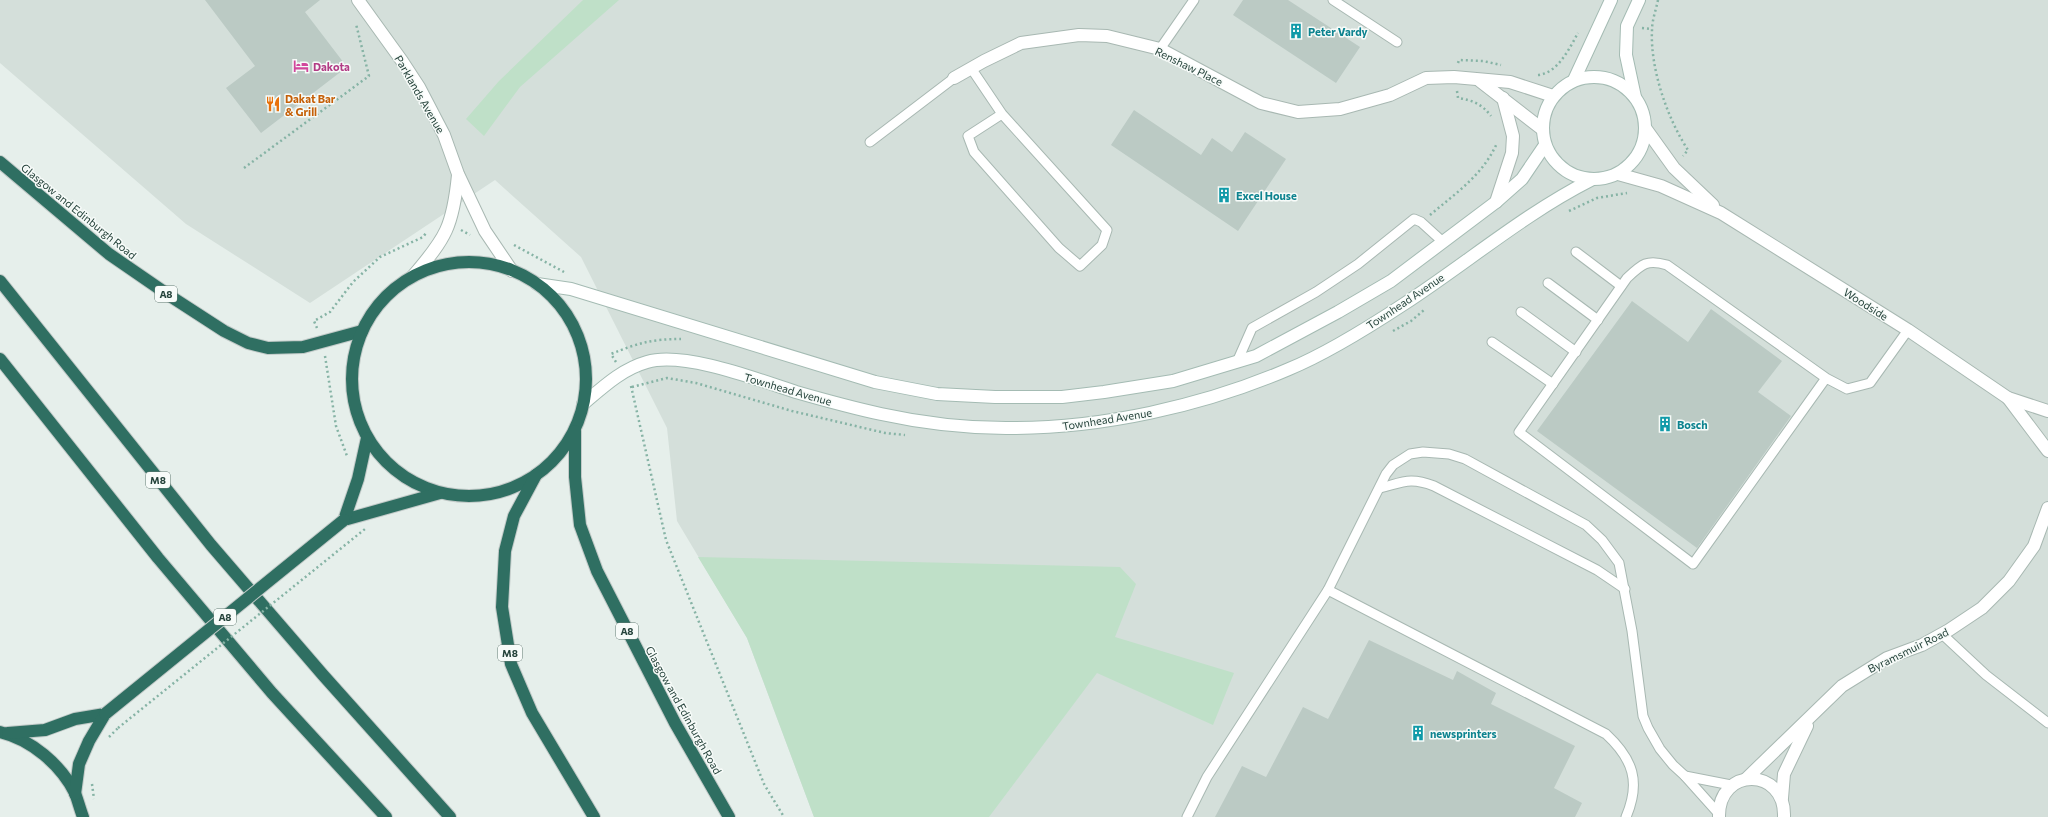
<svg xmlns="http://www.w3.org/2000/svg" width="2048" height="817" font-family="Commissioner,sans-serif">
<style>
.built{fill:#d4dfda}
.green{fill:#bfe0c8}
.building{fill:#bbcac4}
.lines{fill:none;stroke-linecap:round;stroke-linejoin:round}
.lane-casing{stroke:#a8b8b2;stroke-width:11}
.street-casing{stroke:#a8b8b2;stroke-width:14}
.secondary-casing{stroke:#a4bbb3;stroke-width:14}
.highway-casing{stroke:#c2cac8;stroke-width:14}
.path{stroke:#86b3a5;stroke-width:2.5;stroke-dasharray:2 3;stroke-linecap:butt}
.lane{stroke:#fff;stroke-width:9}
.street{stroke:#fff;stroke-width:12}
.secondary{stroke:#fff;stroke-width:12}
.highway{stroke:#2f6f62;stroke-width:12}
.highway-bridge-casing{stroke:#c2cac8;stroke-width:14;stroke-linecap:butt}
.path-bridge{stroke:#86b3a5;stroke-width:2.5;stroke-dasharray:2 3;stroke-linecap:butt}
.highway-bridge{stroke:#2f6f62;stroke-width:12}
.labels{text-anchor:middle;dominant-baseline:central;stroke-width:3;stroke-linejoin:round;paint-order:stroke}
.shield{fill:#f7fbf9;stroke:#637a73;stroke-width:1}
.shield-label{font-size:10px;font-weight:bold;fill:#24423a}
.culture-label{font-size:11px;font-weight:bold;fill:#0d838f;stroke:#f7fbf9;text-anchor:start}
.hotel-label{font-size:11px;font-weight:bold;fill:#b23c85;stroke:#f7fbf9;text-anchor:start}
.street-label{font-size:11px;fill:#24423a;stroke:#f7fbf9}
.food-label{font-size:11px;font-weight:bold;fill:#c56008;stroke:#f7fbf9;text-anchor:start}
</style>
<rect width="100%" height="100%" fill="#e6efeb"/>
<polygon class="built" points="0,0 2048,0 2048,817 814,817 747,638 677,521 667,428 581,257 495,180 310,303 186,224 0,63"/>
<g class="green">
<polygon points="583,0 619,0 520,87 484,136 466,119 499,81"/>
<polygon points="698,557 1120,567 1136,584 1115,637 1234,673 1213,725 1097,673 989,817 814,817 747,638"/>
</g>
<g class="building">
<polygon points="205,0 320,0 305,12 347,67 261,133 226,88 255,66"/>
<polygon points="1243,0 1288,0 1360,47 1336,83 1233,15"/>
<polygon points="1134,110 1201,155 1212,138 1232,152 1245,132 1286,159 1238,231 1111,145"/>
<polygon points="1632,301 1688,342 1711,309 1782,361 1758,392 1791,416 1697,548 1537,431"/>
<polygon points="1369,640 1453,680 1457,671 1496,693 1491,704 1575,746 1554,788 1582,803 1575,817 1215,817 1242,766 1266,777 1303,707 1328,719"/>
</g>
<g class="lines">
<g class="lane-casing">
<g id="lane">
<polyline points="1333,0 1397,42"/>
<polyline points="1160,49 1194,0"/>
<polyline points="971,68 1002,114 1107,230 1102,245 1080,266 1059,248 974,152 968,136 1002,114"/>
<polyline points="870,142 954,78"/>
<polyline points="1576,252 1621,286"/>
<polyline points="1548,283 1598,320"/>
<polyline points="1521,312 1576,352"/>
<polyline points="1492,342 1553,384"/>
<polyline points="1237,362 1252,328 1316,292 1358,264 1414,219 1421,222 1443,242"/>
<path d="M1826,378L1693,564L1519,432L1627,278C1642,264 1647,259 1667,265L1826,378L1847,389L1870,383L1908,330"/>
<path d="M1380,488C1404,482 1410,477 1434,486L1597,570L1625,589"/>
<path d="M1328,590L1606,734C1633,759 1641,782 1626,817"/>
<polyline points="1942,634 1986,675 2048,723"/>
<polyline points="1685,776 1731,785"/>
<polyline points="1187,817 1207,777 1328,590 1386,474 1393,465 1410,454 1423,452 1449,454 1465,459 1586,525 1602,540 1619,563 1632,631 1643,716 1648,728 1660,749 1673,765 1685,776 1719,814"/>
</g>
</g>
<g class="street-casing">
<g id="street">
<polyline points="358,0 402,61 419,87 444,135 458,174 485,231 512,271"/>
<polyline points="954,78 984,61 1021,43 1079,35 1107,36 1160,49 1261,103 1298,112 1340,109 1390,95 1426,78 1454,77 1510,82 1553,96"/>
<polyline points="1480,81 1542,129"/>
<polyline points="1646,129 1674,168 1713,205"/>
<polyline points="1618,174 1661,186 1721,213 1908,330 2008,398 2048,411"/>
<polyline points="1496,202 1512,153 1513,136 1503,98"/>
<path d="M413,276C446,238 453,226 458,175"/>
<polyline points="2008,398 2048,451"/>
<polyline points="1746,779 1842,686 1887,658 1922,645 1949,630 1982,608 2009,581 2034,546 2048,508"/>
<polyline points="1782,798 1784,774 1807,726"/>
<path d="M1719,817C1718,766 1786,767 1784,817"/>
</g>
</g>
<g class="secondary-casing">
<g id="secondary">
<circle cx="1594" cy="128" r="51"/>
<polyline points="1574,80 1611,0"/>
<polyline points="1635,97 1626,55 1627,26 1639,0"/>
<polyline points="537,284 571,289 875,382 937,394 995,397 1062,397 1104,392 1173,381 1256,356 1338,312 1391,281 1496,202 1522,179 1545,145"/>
<path d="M583,404C603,387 622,369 647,362C684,351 759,380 796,392C824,400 853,408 881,414C922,423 964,428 1006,428C1100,429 1203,406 1289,369C1328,353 1369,327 1404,304C1467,263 1524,214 1591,180"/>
</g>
</g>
<g class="highway-casing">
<g id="highway">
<polyline points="0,162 109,254 170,296 224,331 248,343 268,348 303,347 362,331"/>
<circle cx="469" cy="379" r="117"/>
<polyline points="0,281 211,545 323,675 450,817"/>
<polyline points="0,359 158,558 272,693 386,817"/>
<polyline points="575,431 575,477 580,525 597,571 675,723 729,817"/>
<polyline points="536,475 514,516 505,551 502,607 511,664 532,713 594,817"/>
<polyline points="344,520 440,493"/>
<polyline points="344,520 358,479 367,438"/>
<path d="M0,732C31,739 61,765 75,793C78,801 80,809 83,817"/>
<polyline points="8,733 45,730 75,719 105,714"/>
<polyline points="75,794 79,764 89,741 105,714"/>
</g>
</g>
<g class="path">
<path d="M1658,0C1656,10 1652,20 1652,30C1650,68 1667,118 1688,150L1683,156"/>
<polyline points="1642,28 1652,29"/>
<polyline points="1458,63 1459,60 1483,61 1501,65"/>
<path d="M1538,75C1558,73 1569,49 1578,33"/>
<path d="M1457,91L1458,98C1472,100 1482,104 1491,116"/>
<polyline points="244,168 369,76 356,24"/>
<polyline points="1569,211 1597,198 1627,193"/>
<path d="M1430,215C1456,193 1483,175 1497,143"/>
<polyline points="461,230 470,235"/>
<polyline points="514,245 564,272"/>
<polyline points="317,328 314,321 330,312 353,282 380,257 423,237 426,233"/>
<polyline points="1393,331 1411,321 1424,310"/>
<polyline points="325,356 336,426 347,456"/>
<path d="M616,362L611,354C638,343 652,339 681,339"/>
<polyline points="631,386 666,540 764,784 784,817"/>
<polyline points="632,387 667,378 696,383 792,411 885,433 905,435"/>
<polyline points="109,737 118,728"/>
<polyline points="92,784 94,799"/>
</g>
<use href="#lane" class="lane"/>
<use href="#street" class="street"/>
<use href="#secondary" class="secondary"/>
<use href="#highway" class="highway"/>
<g class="highway-bridge-casing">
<polyline id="highway-bridge" points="105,714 344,520"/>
</g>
<polyline class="path-bridge" points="118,728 365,529"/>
<use href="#highway-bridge" class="highway-bridge"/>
</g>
<defs>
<g id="building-bare" transform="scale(1.2)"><path d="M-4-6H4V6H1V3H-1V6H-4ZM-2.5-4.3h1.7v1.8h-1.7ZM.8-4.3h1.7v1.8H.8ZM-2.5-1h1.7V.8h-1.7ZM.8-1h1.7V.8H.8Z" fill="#0f9aa8" stroke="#f7fbf9" stroke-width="2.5" paint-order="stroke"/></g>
<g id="hotel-bare" transform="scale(1.2)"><path d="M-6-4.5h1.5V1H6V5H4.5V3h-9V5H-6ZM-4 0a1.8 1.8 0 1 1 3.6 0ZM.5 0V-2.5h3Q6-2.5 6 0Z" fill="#d1479c" stroke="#f7fbf9" stroke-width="2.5" paint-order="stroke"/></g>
<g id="restaurant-bare" transform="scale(1.2)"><path d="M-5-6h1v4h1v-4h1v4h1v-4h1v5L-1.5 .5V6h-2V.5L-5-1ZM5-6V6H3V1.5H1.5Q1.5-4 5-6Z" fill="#e8710a" stroke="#f7fbf9" stroke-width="2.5" paint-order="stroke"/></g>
</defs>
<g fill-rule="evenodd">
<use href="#building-bare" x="1296" y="31"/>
<use href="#hotel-bare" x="301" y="66"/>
<use href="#restaurant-bare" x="273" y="104"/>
<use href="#building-bare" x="1224" y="195"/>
<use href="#building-bare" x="1665" y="424"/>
<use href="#building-bare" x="1418" y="733"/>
</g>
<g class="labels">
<g class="shield">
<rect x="155" y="286" width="22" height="16" rx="3"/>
<rect x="146" y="472" width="24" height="16" rx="3"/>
<rect x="214" y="609" width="22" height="16" rx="3"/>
<rect x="616" y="623" width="22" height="16" rx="3"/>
<rect x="498" y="645" width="24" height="16" rx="3"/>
</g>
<g class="shield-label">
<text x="166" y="294">A8</text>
<text x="158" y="480">M8</text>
<text x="225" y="617">A8</text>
<text x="627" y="631">A8</text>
<text x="510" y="653">M8</text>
</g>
<g class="culture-label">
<text x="1308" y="31">Peter Vardy</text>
<text x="1236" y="195">Excel House</text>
<text x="1677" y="424">Bosch</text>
<text x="1430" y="733">newsprinters</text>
</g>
<g class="hotel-label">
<text x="313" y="66">Dakota</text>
</g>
<g class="street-label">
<text transform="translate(1189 66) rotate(26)">Renshaw Place</text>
<text transform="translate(420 94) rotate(60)">Parklands Avenue</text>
<text transform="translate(79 211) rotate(39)">Glasgow and Edinburgh Road</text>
<text transform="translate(1405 301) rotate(-34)">Townhead Avenue</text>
<text transform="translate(1866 304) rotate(32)">Woodside</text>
<text transform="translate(788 389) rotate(16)">Townhead Avenue</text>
<text transform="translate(1107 419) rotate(-9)">Townhead Avenue</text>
<text transform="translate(1908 650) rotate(-26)">Byramsmuir Road</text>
<text transform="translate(684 710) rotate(61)">Glasgow and Edinburgh Road</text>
</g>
<g class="food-label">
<text x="285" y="98">Dakat Bar<tspan x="285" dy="13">&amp; Grill</tspan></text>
</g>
</g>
</svg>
